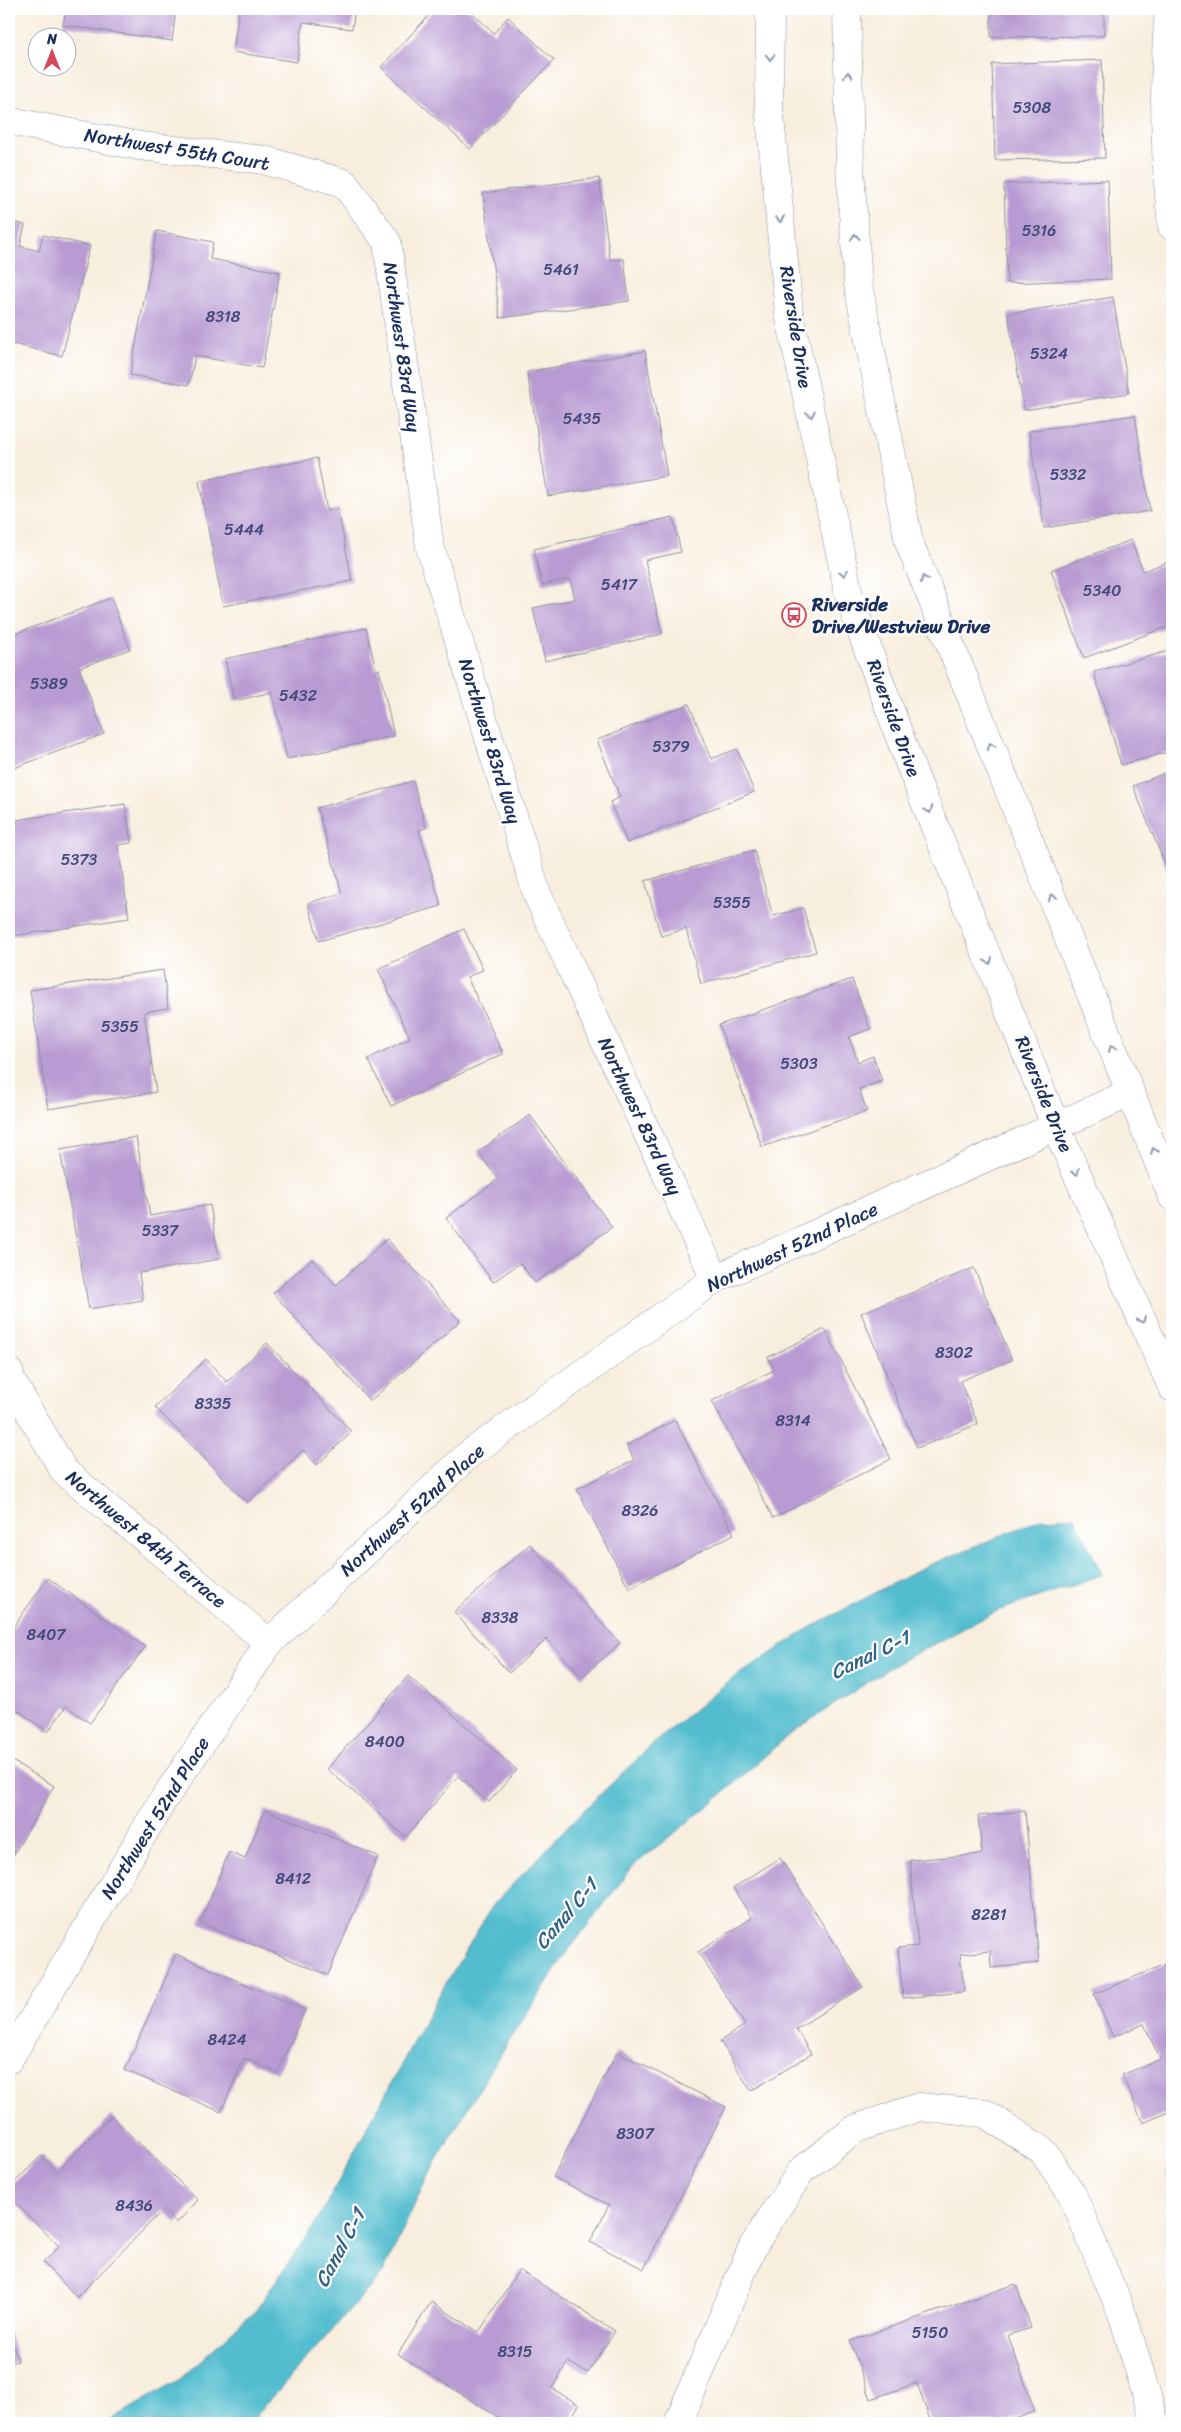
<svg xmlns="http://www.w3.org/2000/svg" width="1181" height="2432" font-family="Sriracha,sans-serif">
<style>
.water{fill:#53bdcf;stroke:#377696}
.building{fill:#b99bd3}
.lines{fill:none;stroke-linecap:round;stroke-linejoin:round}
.street-casing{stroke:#8a8e9e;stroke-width:29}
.secondary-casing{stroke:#8a8e9e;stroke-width:29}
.street{stroke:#fff;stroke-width:28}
.secondary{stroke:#fff;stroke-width:28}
.oneway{stroke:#8d97ae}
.labels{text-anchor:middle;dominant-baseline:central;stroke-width:4.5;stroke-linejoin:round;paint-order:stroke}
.number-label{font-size:16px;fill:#424a7b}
.street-label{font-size:19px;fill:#1b2f5e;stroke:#fff}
.poi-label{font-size:19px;font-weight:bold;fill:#1b2f5e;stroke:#fff;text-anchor:start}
.water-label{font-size:20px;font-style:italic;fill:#2f6186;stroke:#fff}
</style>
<rect width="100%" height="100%" fill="#fff"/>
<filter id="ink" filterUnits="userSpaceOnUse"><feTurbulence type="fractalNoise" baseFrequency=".02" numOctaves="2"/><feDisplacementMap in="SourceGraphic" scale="10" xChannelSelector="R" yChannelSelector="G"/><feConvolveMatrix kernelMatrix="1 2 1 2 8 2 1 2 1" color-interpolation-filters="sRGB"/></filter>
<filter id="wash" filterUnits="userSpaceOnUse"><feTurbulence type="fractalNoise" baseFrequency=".0096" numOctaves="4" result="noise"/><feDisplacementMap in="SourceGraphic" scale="20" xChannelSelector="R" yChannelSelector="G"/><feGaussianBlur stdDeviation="1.12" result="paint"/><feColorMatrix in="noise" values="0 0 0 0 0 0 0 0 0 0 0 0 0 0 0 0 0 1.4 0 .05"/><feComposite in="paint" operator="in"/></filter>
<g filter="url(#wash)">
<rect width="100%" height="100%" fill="#f8eede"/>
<polygon class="water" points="1075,1517 1102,1575 997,1611 892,1666 791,1733 714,1801 633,1866 565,1955 506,2045 430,2171 383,2273 249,2423 106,2423 180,2379 256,2310 316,2223 436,2000 493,1905 587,1807 653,1744 729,1681 811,1627 922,1568 1041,1519"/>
<g id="blocks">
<g class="building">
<polygon points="66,9 176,9 172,41 63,25"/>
<polygon points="239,9 355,9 352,29 303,22 297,62 233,52"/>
<polygon points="435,9 468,9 494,33 508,17 554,60 470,149 381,67"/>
<polygon points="991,9 1104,9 1104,36 991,37"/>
<polygon points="1102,60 1105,158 995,160 992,64"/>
<polygon points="599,178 610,260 624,259 629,301 500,318 483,193"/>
<polygon points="1108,180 1111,279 1007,283 1004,184"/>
<polygon points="9,221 25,225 20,246 39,251 43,235 90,246 62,356 9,343"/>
<polygon points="157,231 213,242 210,259 280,272 262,368 195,356 189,385 130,375"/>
<polygon points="1113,297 1129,393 1024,410 1008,314"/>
<polygon points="645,351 667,476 548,496 527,372"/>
<polygon points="1135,415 1150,511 1044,528 1029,431"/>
<polygon points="317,458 327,511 338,509 352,581 223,606 199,481"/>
<polygon points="673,517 681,552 645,560 662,634 545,661 533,608 575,599 570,579 542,585 534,549"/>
<polygon points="1131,540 1143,571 1168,562 1172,574 1172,625 1084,658 1051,570"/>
<polygon points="111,598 130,649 79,668 104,734 9,770 9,636"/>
<polygon points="366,628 376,670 379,669 394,736 287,759 272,692 234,701 225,659"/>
<polygon points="1172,650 1172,751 1121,765 1094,672"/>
<polygon points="689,704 711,759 737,749 754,792 627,843 610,802 620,797 597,740"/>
<polygon points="1172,770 1172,879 1171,879 1133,786"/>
<polygon points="413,781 426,828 419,830 441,906 319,941 308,903 342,893 317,808"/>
<polygon points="125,804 131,843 118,845 129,918 12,936 9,915 9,821"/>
<polygon points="754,850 773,916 803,908 816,952 701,984 686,929 661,936 645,881"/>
<polygon points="464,929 483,970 467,977 503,1054 391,1106 368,1059 410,1038 378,969"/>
<polygon points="163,970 168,1008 144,1012 156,1092 48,1109 30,990"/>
<polygon points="852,979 870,1029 849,1037 858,1062 873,1056 882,1081 859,1089 867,1111 762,1147 719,1025"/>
<polygon points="530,1115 612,1227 535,1283 520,1263 493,1282 446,1218 498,1179 478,1152"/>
<polygon points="136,1137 150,1216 210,1205 219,1259 139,1273 143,1300 89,1309 60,1150"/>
<polygon points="387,1239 460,1321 370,1401 273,1293 312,1259 336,1285"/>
<polygon points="974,1268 1012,1360 960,1381 978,1424 917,1448 861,1313"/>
<polygon points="825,1329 891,1459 773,1518 712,1401 774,1370 768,1357"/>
<polygon points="267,1343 352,1432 317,1465 303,1450 247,1503 155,1407 206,1359 227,1382"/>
<polygon points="675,1420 734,1534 629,1588 577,1489 634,1460 627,1445"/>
<polygon points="530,1544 620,1643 582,1677 547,1639 509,1673 454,1612"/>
<polygon points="48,1578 145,1647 90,1723 66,1706 48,1732 9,1704 9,1633"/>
<polygon points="408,1676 517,1770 489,1802 458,1776 406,1837 327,1769"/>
<polygon points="9,1759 54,1786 12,1857 9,1855"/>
<polygon points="265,1810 378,1856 328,1975 200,1923 229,1852 245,1859"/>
<polygon points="1025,1811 1039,1963 991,1968 990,1951 960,1954 964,1992 903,1998 898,1948 918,1946 910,1860 982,1854 978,1816"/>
<polygon points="780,1858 863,1987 796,2029 811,2054 751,2091 720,2041 745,2025 698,1952 752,1918 733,1888"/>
<polygon points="176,1954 305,2010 277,2073 244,2058 221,2112 125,2070"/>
<polygon points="1172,1961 1172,2111 1143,2123 1122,2075 1160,2059 1144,2024 1113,2037 1094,1994"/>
<polygon points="617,2052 726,2107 644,2269 590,2242 609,2205 553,2177"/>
<polygon points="111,2116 198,2200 177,2223 163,2210 77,2297 43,2263 59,2246 9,2197 9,2188 41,2156 57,2172"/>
<polygon points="1172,2170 1172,2191 1166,2172"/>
<polygon points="519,2270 615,2331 588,2373 568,2362 552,2388 579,2405 568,2423 494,2423 498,2417 398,2354 431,2302 479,2332"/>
<polygon points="1016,2284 1031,2328 1008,2335 1035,2412 1004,2423 931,2423 917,2383 871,2399 850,2341"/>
<polygon points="9,2331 18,2361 9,2363"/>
</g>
</g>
</g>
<g filter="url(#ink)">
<use href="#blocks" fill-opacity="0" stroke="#8a8e9e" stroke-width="1"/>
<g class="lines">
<g class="street-casing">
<g id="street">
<path d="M1169,9C1163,81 1164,155 1172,226"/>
<polyline points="9,121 140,146 264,160 344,183 387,242 430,547 537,894 715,1279"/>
<polyline points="9,1372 11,1380 64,1471 269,1643"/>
<polyline points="9,2059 162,1802 269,1643 468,1455 715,1279 1130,1093"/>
<polyline points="678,2423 753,2246 801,2171 855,2129 919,2107 984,2113 1042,2150 1072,2194 1123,2316 1155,2423"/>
</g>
</g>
<g class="secondary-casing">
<g id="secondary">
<polyline points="770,9 769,106 789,313 850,600 910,765 1056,1127 1172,1387"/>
<polyline points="847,9 850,168 858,285 909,542 1172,1196"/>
</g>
</g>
<use href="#street" class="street"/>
<use href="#secondary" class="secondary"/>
</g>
<defs><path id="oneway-chevron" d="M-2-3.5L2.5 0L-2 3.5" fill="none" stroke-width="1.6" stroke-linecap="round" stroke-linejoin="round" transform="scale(1.25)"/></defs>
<g class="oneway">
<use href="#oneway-chevron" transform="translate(770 57) rotate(90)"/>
<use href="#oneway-chevron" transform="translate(848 75) rotate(-91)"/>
<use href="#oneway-chevron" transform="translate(780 219) rotate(84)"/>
<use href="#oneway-chevron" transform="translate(855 237) rotate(-94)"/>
<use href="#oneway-chevron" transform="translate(811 414) rotate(78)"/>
<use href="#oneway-chevron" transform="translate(844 573) rotate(78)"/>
<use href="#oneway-chevron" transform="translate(924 579) rotate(-112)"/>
<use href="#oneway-chevron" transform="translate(991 746) rotate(-112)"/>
<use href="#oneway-chevron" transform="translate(929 810) rotate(68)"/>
<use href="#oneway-chevron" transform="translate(1052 897) rotate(-112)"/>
<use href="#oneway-chevron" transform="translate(989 961) rotate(68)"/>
<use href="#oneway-chevron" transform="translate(1112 1048) rotate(-112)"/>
<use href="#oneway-chevron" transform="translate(1154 1151) rotate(-112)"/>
<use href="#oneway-chevron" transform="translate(1076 1172) rotate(66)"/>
<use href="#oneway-chevron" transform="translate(1142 1320) rotate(66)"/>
</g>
</g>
<defs>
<g id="bus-ring" transform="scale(1.25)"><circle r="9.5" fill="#fff" stroke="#d1495b" stroke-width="1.5"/><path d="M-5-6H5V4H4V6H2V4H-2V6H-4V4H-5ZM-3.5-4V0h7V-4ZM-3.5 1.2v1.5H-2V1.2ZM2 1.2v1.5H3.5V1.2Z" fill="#d1495b"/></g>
</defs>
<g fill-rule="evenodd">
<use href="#bus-ring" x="794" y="615"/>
</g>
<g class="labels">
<g class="number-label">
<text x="1032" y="107">5308</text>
<text x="1039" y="230">5316</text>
<text x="561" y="269">5461</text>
<text x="223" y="316">8318</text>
<text x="1049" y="353">5324</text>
<text x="582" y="418">5435</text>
<text x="1068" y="474">5332</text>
<text x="244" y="529">5444</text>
<text x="619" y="584">5417</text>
<text x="1102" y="590">5340</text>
<text x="49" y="683">5389</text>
<text x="298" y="695">5432</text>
<text x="671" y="746">5379</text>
<text x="79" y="859">5373</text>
<text x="732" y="902">5355</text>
<text x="120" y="1026">5355</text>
<text x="799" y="1063">5303</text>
<text x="160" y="1230">5337</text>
<text x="954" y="1352">8302</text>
<text x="213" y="1403">8335</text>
<text x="793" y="1420">8314</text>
<text x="640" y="1510">8326</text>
<text x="500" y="1617">8338</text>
<text x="46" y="1634">8407</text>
<text x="385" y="1741">8400</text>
<text x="293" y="1878">8412</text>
<text x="989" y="1914">8281</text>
<text x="227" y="2039">8424</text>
<text x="635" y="2133">8307</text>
<text x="134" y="2205">8436</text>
<text x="930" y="2332">5150</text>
<text x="515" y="2351">8315</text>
</g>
<g class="street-label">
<text transform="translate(177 149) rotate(9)">Northwest 55th Court</text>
<text transform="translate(796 327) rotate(81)">Riverside Drive</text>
<text transform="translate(402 347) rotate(82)">Northwest 83rd Way</text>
<text transform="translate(894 718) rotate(70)">Riverside Drive</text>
<text transform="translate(490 741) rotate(73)">Northwest 83rd Way</text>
<text transform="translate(1044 1094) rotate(68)">Riverside Drive</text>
<text transform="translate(640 1116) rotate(65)">Northwest 83rd Way</text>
<text transform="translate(792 1247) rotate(-25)">Northwest 52nd Place</text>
<text transform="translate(412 1510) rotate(-42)">Northwest 52nd Place</text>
<text transform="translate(146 1539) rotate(40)">Northwest 84th Terrace</text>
<text transform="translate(155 1818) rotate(-58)">Northwest 52nd Place</text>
</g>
<g class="poi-label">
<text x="812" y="604">Riverside<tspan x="812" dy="22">Drive/Westview Drive</tspan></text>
</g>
<g class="water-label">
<text transform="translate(870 1655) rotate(-26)">Canal C-1</text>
<text transform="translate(566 1914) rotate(-50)">Canal C-1</text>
<text transform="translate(340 2248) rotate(-62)">Canal C-1</text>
</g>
</g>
<rect width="1181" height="2432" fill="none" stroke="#fff" stroke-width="30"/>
<g transform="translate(52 52)"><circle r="24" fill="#ffffff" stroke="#a4acbf"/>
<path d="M0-4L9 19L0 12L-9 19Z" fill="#d1495b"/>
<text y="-8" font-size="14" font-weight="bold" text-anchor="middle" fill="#1b2f5e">N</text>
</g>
</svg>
